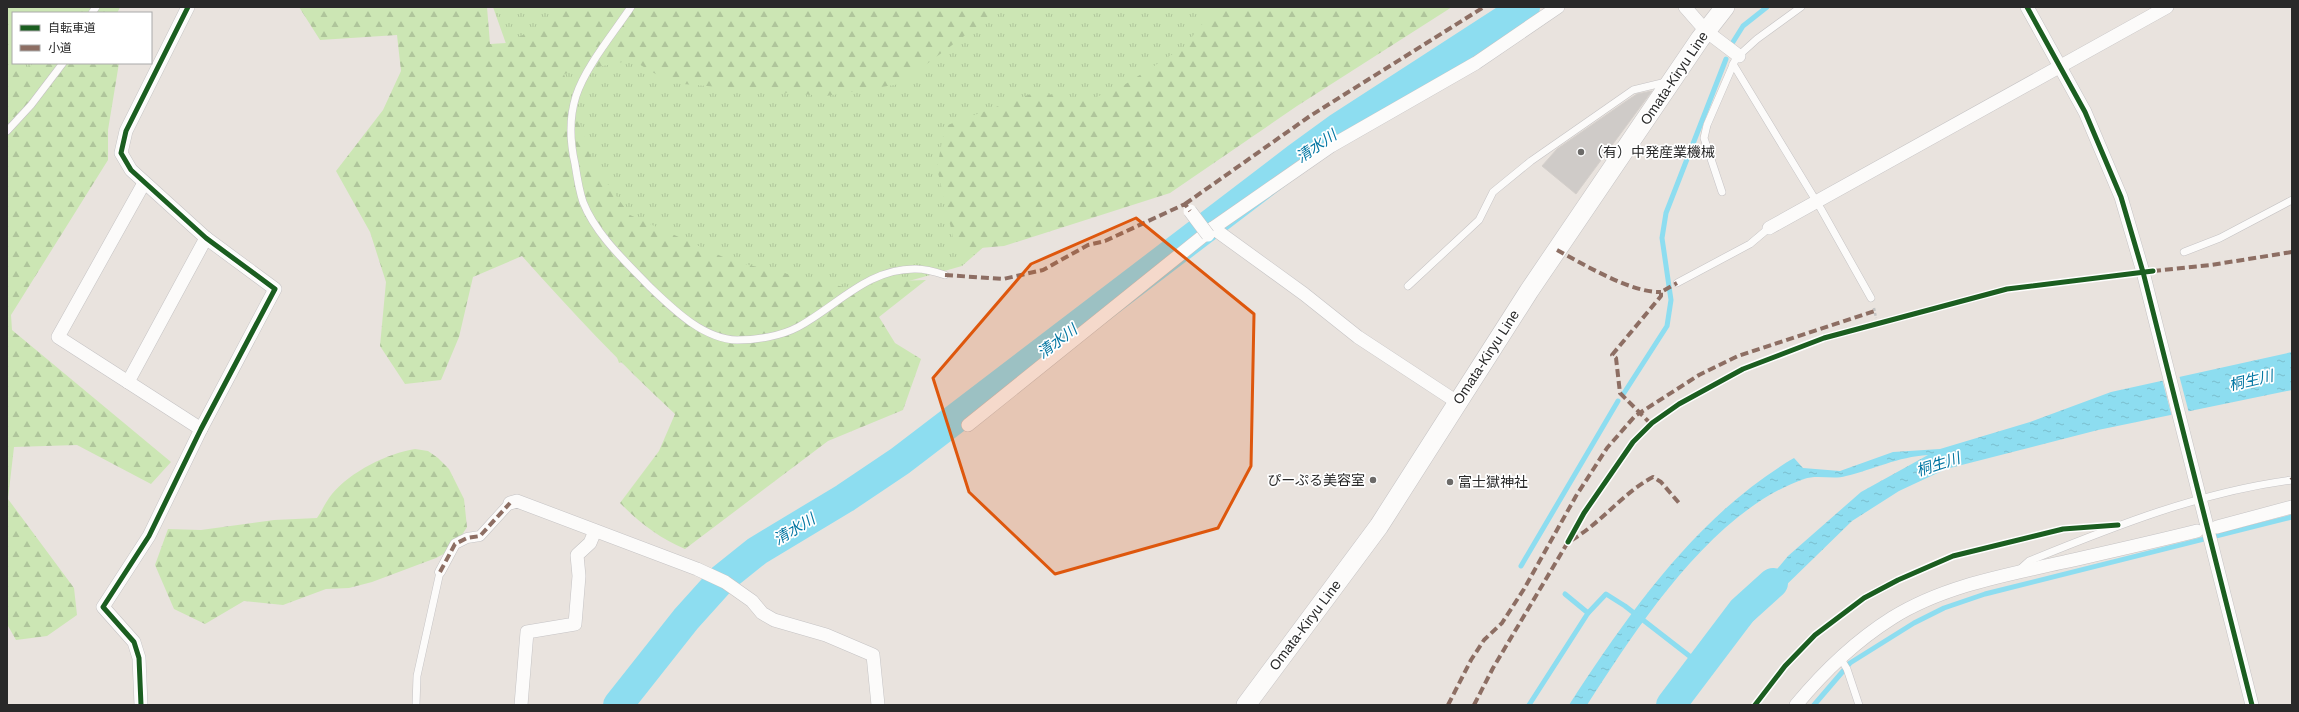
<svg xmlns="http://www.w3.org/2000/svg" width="2299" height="712" font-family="Helvetica,'Noto Sans JP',sans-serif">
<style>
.grass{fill:url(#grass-tufts)}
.forest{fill:url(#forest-firs)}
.water{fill:url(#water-ripples)}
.pier{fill:#e9e3de}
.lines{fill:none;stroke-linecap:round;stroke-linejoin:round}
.stream{stroke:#8dddf0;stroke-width:5}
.river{stroke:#8dddf0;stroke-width:30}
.building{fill:#cfcbc8;stroke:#d4cfcb}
.service-casing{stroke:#c5c3c4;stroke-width:8}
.pedestrian-casing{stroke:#c5c3c4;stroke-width:11}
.minor-casing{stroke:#c5c3c4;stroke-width:14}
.secondary-casing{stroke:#c5c3c4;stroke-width:20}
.path{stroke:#c4c4c3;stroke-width:2.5;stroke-dasharray:3 2;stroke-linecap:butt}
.service{stroke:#fcfbfa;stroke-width:7}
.pedestrian{stroke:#fcfbfa;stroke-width:10}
.minor{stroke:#fcfbfa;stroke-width:13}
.secondary{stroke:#fcfbfa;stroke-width:19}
.minor-bridge-casing{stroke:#c5c3c4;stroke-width:14;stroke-linecap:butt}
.minor-bridge{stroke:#fcfbfa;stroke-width:13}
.quiet{stroke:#8d6e63;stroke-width:4;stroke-dasharray:8 4;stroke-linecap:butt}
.cycleway-casing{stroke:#fff;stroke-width:8}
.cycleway{stroke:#1b5e20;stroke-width:5}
.marked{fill:#de570d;fill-opacity:0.2;stroke:#de570d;stroke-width:3;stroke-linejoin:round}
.poi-dot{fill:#6c6a68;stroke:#fff;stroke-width:1.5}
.labels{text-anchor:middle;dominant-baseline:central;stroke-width:3.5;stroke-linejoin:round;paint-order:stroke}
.street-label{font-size:14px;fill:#292929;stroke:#fff}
.poi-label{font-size:14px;fill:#292929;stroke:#fff;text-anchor:start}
.water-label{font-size:15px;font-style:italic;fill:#0477a3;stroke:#fff}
</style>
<defs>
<pattern id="grass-tufts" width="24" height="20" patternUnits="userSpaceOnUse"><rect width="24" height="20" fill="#cce6b4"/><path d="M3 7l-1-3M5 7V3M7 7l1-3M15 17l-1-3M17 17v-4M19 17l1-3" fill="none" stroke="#afc59b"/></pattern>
<pattern id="forest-firs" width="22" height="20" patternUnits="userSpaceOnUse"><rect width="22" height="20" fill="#cce6b4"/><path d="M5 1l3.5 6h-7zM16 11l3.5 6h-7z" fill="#afc59b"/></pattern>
<pattern id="water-ripples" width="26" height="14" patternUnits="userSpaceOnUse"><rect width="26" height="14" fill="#8dddf0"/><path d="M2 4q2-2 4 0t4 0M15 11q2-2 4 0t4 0" fill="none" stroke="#7abece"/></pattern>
</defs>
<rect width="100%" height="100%" fill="#e9e3de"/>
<g class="grass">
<polygon points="7,7 120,7 117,13 13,13 13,63 79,63 7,157"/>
<polygon points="493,7 1270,7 1128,120 962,266 619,363"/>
</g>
<g class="forest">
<polygon points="63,7 120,7 117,13 64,13"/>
<path d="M299,7H487L490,44L506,43L546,24L556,7H1003L900,84L826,96L671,83L632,60L564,74L593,164L630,215L732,261L848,288L896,281L926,280L879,317L895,343L921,359L903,410L828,441L685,549C659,538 640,523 620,503L659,451L675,414C621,364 571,311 522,256L473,277L459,337L441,380L405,384L380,346L386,282L370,232L336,171L383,110L401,71L397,35L320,40Z"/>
<polygon points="1216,7 1452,7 1297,106 1170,193 1004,246 956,250 937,168 945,126 1036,92 1087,101 1124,85 1184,47"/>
<polygon points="34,63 119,63 108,130 108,160 11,315 12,330 171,462 151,484 77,445 14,447 8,499 74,588 77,615 47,636 16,640 7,624 7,74 29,67"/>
<path d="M415,449L428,451L438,458L449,469L464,499L467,527L453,549L436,558L372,582L349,588L326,589L283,605L244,601L205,624L174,609L155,565L168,529L201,530L274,520L317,518C322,511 326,501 332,494C350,472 388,453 415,449Z"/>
</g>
<path class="water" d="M2292,352V390L2098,430L1946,469L1899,491L1852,521L1775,596L1714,666L1686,705H1664L1788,556L1861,492L1928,455C1897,457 1875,469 1846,476C1833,480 1817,474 1804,479C1712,511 1638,626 1587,705H1569C1629,613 1697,515 1794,458L1803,468L1840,471L1893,452L1940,449L2030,422L2111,392Z"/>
<polygon class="pier" points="2179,375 2189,413 2172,417 2162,379"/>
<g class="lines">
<g class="stream">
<polyline points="1733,42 1743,26 1767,7"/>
<polyline points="1624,393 1667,326 1671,300 1662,238 1666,213 1726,59"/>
<polyline points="1521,566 1618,401"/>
<polyline points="1588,613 1606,594 1625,606 1701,665"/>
<polyline points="1529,705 1588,613 1565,594"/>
<polyline points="1814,705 1850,663 1914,623 1944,608 1985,594 2292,517"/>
</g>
<g class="river">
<polyline points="618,705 686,619 722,579 757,551 845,498 900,461 1297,158 1338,128 1525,7"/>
<polyline points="1671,705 1742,611 1773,583"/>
</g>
</g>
<polygon class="building" points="1652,91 1576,194 1542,166 1557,149 1625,102 1637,94"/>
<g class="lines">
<g class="service-casing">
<g id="service">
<path d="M631,7C613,34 586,66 576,96C569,118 570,142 575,164C577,177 579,190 583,202C596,235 626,262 650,287C673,309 703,339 737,340C757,340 781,336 798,327C837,306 868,268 916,269C926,269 936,272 945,275"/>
<polyline points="92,13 96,7"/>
<polyline points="1733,64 1821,209 1871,298"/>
<polyline points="7,131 31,105 63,63"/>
<polyline points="1722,192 1704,138 1707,125 1736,58 1757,39 1801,7"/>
<polyline points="2184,252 2220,238 2292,200"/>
<polyline points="1677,283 1750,244 1769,228"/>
<polyline points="1408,286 1479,220 1493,192 1531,161 1633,90 1666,82"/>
<path d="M2019,570L2029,561C2115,526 2200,492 2292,480"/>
<polyline points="1839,656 1847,669 1859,705"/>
<polyline points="416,705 417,676 440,572"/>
</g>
</g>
<g class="pedestrian-casing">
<polyline id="pedestrian" points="440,572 455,544 467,538 480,536 510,503"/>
</g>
<g class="minor-casing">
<g id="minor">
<polyline points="1685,7 1706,31 1739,56"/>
<polyline points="2027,7 2085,112 2121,197 2143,272 2252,705"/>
<polyline points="1769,228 2167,7"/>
<polyline points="1209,233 1213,228 1304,294 1358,337 1457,402"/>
<polyline points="128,382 58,337 144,183"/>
<polyline points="968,425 1213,228 1331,146 1476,63 1558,7"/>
<polyline points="201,429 128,382 206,238"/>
<polyline points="510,503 517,501 697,569 725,582 752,601 762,613 774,620 826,635 873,655 878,705"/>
<polyline points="2217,527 2292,507"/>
<polyline points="141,705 139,658 134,642 103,607 149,536 201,429 275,289 206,238 131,170 121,153 126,131 188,7"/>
<polyline points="521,705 527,632 575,624 579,576 577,555 590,543 595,531"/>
<path d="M1796,705C1825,670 1854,642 1892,618C1943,586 2006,575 2064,562C2108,552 2153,542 2197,531"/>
</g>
</g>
<g class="secondary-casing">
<polyline id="secondary" points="1246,705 1379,526 1529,291 1700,39 1725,7"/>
</g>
<polyline class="path" points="1874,308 1876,318"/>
<use href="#service" class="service"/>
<use href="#pedestrian" class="pedestrian"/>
<use href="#minor" class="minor"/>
<use href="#secondary" class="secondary"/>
<g class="minor-bridge-casing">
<polyline id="minor-bridge" points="1190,211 1208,235"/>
</g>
<use href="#minor-bridge" class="minor-bridge"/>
<g class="quiet">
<polyline points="1185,204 1310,116 1484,7"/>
<path d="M1557,250C1583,264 1631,293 1661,292"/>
<polyline points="2153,271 2211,265 2292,252"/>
<polyline points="945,275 1003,279 1043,270 1088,245 1105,241 1185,204 1190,211"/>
<polyline points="1651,424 1620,393 1616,358 1612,355 1661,296 1661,292 1677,283"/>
<polyline points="2291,480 2292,479"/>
<polyline points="440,572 455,544 467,538 480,536 510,503"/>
<polyline points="1448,705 1471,660 1484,640 1502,623 1524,589 1576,496 1607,448 1635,416 1699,375 1738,356 1875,311"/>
<path d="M1474,705L1493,668L1568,542C1600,525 1621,494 1653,477L1661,482L1679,503"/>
</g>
<g class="cycleway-casing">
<g id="cycleway">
<polyline points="2027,7 2085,112 2121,197 2143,272 2252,705"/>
<polyline points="1568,542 1584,513 1633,442 1652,423 1679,404 1743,369 1824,338 2007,289 2153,271"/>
<polyline points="141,705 139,658 134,642 103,607 149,536 201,429 275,289 206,238 131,170 121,153 126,131 188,7"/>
<polyline points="1755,705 1785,666 1815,635 1864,598 1898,580 1953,556 2063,529 2118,525"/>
</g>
</g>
<use href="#cycleway" class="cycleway"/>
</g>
<path class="marked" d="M1136,218L1254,314L1251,466L1218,528L1055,574L969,492L933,378L1031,264Z"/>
<g class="poi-dot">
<circle cx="1581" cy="152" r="4"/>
<circle cx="1373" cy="480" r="4"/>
<circle cx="1450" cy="482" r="4"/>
</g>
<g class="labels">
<g class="street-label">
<text transform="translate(1674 78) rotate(-56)">Omata-Kiryu Line</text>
<text transform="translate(1486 357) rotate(-57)">Omata-Kiryu Line</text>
<text transform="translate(1305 625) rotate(-53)">Omata-Kiryu Line</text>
</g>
<g class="poi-label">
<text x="1589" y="152">（有）中発産業機械</text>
<text x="1365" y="480" text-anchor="end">ぴーぷる美容室</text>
<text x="1458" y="482">富士獄神社</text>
</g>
<g class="water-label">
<text transform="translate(1316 146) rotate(-34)">清水川</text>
<text transform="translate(1057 341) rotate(-37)">清水川</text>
<text transform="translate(2251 380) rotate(-13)">桐生川</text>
<text transform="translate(1938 464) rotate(-18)">桐生川</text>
<text transform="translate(794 529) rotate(-31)">清水川</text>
</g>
</g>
<rect width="2299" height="712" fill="none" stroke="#292929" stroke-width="16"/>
<rect x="12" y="12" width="140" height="52" fill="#ffffff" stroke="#a9a9a9"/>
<rect x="20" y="25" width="20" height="6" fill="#1b5e20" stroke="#a9a9a9"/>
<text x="48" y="32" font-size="12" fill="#292929">自転車道</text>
<rect x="20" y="45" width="20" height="6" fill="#8d6e63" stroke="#a9a9a9"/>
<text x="48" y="52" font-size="12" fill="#292929">小道</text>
</svg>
